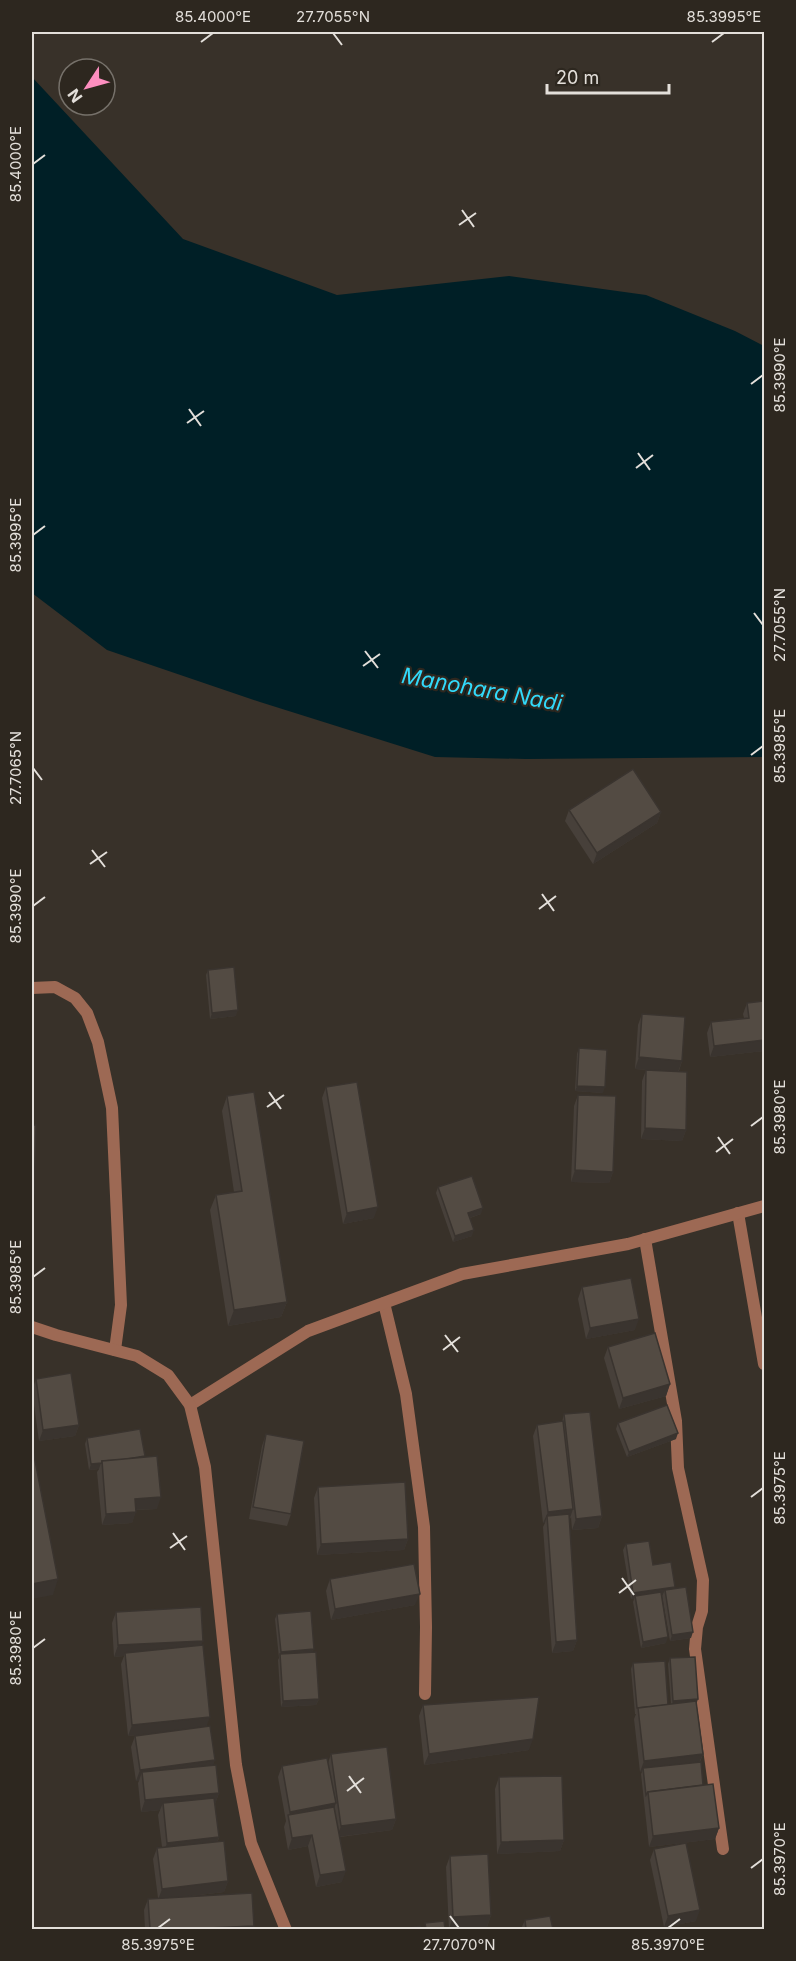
<svg xmlns="http://www.w3.org/2000/svg" width="796" height="1961" font-family="Inter,sans-serif">
<style>
.water{fill:#001f26}
.lines{fill:none;stroke-linecap:round;stroke-linejoin:round}
.service{stroke:#9d6954;stroke-width:12}
.minor{stroke:#9d6954;stroke-width:12}
.tertiary{stroke:#9d6954;stroke-width:12}
.wall{fill:#47403a}
.shaded-wall{fill:#3a342f}
.building{fill:#534b43;stroke:#3a342f;stroke-width:1.5}
.ticks{fill:none;stroke:#e3dfda;stroke-width:2}
.labels{text-anchor:middle;dominant-baseline:central;stroke-width:4.5;stroke-linejoin:round;paint-order:stroke}
.water-label{font-size:22px;font-style:italic;fill:#32dafa;stroke:#2d271f}
.neatline{fill:none;stroke:#e3dfda;stroke-width:2}
.ticks-label{font-size:15px;text-anchor:middle;fill:#e3dfda}
</style>
<rect width="100%" height="100%" fill="#383129"/>
<polygon class="water" points="32,77 183,239 337,295 509,276 646,295 735,331 764,346 764,757 526,759 435,757 260,702 107,650 32,593"/>
<g class="lines">
<polyline class="service" points="32,988 55,987 75,998 87,1013 98,1042 112,1108 121,1305 115,1350"/>
<g class="minor">
<polyline points="738,1213 764,1364"/>
<polyline points="645,1239 676,1421 678,1468 703,1580 702,1611 697,1627 695,1649 723,1849"/>
<polyline points="384,1303 406,1394 424,1527 426,1627 425,1694"/>
<polyline points="190,1405 308,1331 462,1274 628,1244 764,1206"/>
</g>
<polyline class="tertiary" points="32,1327 56,1335 137,1356 168,1375 190,1405 205,1467 236,1765 251,1843 286,1930"/>
</g>
<g class="wall">
<polygon points="569,810 661,812 657,823 593,864 565,821"/>
<polygon points="208,970 236,1016 210,1019 206,975"/>
<polygon points="765,1001 765,1051 710,1057 707,1033 711,1022 744,1018 743,1014 747,1003"/>
<polygon points="642,1014 682,1061 679,1071 686,1130 682,1141 641,1139 642,1081 646,1070 664,1071 635,1069 638,1025"/>
<polygon points="579,1048 603,1093 575,1091 577,1054"/>
<polygon points="326,1087 374,1218 343,1224 322,1098"/>
<polygon points="578,1095 613,1172 609,1183 571,1182 574,1106"/>
<polygon points="227,1096 287,1302 281,1317 228,1326 210,1210 216,1195 234,1192 222,1111"/>
<polygon points="438,1187 481,1214 470,1218 472,1236 453,1242 436,1193"/>
<polygon points="582,1287 635,1330 586,1339 578,1299"/>
<polygon points="608,1347 670,1384 666,1396 619,1409 604,1358"/>
<polygon points="36,1379 79,1425 75,1436 39,1441 32,1390"/>
<polygon points="564,1414 602,1516 598,1528 572,1530 571,1517 569,1521 577,1640 573,1651 552,1653 543,1527 545,1523 543,1523 533,1436 537,1425 562,1422"/>
<polygon points="618,1423 676,1439 627,1457 616,1429"/>
<polygon points="266,1434 291,1514 287,1526 249,1519 262,1446"/>
<polygon points="87,1438 144,1458 157,1509 136,1510 132,1523 102,1525 97,1472 99,1469 89,1470 85,1444"/>
<polygon points="318,1487 408,1539 404,1550 317,1555 314,1498"/>
<polygon points="626,1544 653,1565 675,1588 691,1638 670,1641 662,1596 663,1594 661,1595 666,1643 641,1648 633,1602 634,1599 631,1599 623,1550"/>
<polygon points="330,1579 415,1605 331,1620 326,1591"/>
<polygon points="116,1612 201,1645 207,1727 213,1765 219,1793 215,1804 219,1837 218,1841 228,1881 224,1892 184,1897 254,1926 252,1929 145,1929 144,1910 148,1899 158,1898 153,1859 157,1848 162,1847 158,1815 160,1810 141,1812 138,1783 139,1781 136,1781 131,1747 135,1736 158,1733 128,1736 121,1664 124,1656 114,1657 112,1623"/>
<polygon points="277,1614 313,1653 319,1699 316,1705 281,1707 278,1660 279,1658 275,1619"/>
<polygon points="670,1658 696,1703 703,1754 700,1762 703,1785 719,1828 715,1839 649,1847 641,1774 642,1772 640,1772 634,1719 636,1714 635,1714 631,1669 633,1663 668,1705 671,1704 668,1664"/>
<polygon points="423,1705 529,1750 424,1765 419,1716"/>
<polygon points="331,1754 396,1819 392,1830 340,1837 342,1882 316,1887 308,1846 288,1850 284,1827 286,1821 278,1777 282,1766 328,1763"/>
<polygon points="499,1777 564,1840 560,1851 497,1854 495,1789"/>
<polygon points="654,1849 696,1921 664,1927 650,1860"/>
<polygon points="450,1856 491,1915 487,1927 449,1929 446,1867"/>
<polygon points="525,1920 553,1929 521,1929"/>
</g>
<g class="shaded-wall">
<polygon points="661,812 657,823 593,864 597,853"/>
<polygon points="238,1010 236,1016 210,1019 212,1013"/>
<polygon points="765,1040 765,1051 710,1057 714,1046"/>
<polygon points="639,1057 682,1061 678,1072 635,1069"/>
<polygon points="577,1086 605,1087 603,1093 575,1091"/>
<polygon points="645,1128 686,1130 682,1141 641,1139"/>
<polygon points="575,1170 613,1172 609,1183 571,1182"/>
<polygon points="378,1207 374,1218 343,1224 347,1213"/>
<polygon points="483,1208 481,1214 466,1219 468,1213"/>
<polygon points="474,1230 472,1236 453,1242 455,1236"/>
<polygon points="287,1302 281,1317 228,1326 234,1310"/>
<polygon points="639,1319 635,1330 586,1339 590,1328"/>
<polygon points="670,1384 666,1396 619,1409 623,1398"/>
<polygon points="79,1425 75,1436 39,1441 43,1430"/>
<polygon points="678,1433 676,1439 627,1457 629,1452"/>
<polygon points="101,1463 99,1469 89,1470 91,1464"/>
<polygon points="161,1497 157,1509 131,1510 135,1499"/>
<polygon points="573,1509 569,1521 547,1516 545,1523 543,1523 548,1512"/>
<polygon points="136,1512 132,1523 102,1525 106,1514"/>
<polygon points="602,1516 598,1528 572,1530 576,1519"/>
<polygon points="408,1539 404,1550 317,1555 321,1544"/>
<polygon points="58,1579 53,1595 32,1599 32,1584"/>
<polygon points="675,1587 673,1593 665,1590 663,1594 635,1599 635,1596 634,1599 631,1599 633,1593"/>
<polygon points="420,1594 415,1605 331,1620 335,1609"/>
<polygon points="693,1632 691,1638 670,1641 672,1635"/>
<polygon points="668,1637 666,1643 641,1648 643,1642"/>
<polygon points="577,1640 573,1651 552,1653 556,1642"/>
<polygon points="203,1641 199,1652 125,1653 124,1656 114,1657 118,1645"/>
<polygon points="314,1649 312,1655 280,1654 279,1658 281,1652"/>
<polygon points="319,1699 316,1705 281,1707 283,1701"/>
<polygon points="698,1699 696,1705 671,1706 673,1701"/>
<polygon points="210,1717 206,1728 128,1736 132,1725"/>
<polygon points="533,1739 529,1750 424,1765 429,1754"/>
<polygon points="703,1754 698,1765 643,1768 642,1772 640,1772 644,1761"/>
<polygon points="215,1760 211,1772 142,1772 139,1781 136,1781 140,1770"/>
<polygon points="219,1793 215,1804 163,1803 160,1810 141,1812 145,1800"/>
<polygon points="336,1803 332,1814 288,1817 290,1812"/>
<polygon points="396,1819 392,1830 337,1837 341,1826"/>
<polygon points="719,1828 715,1839 649,1847 653,1836"/>
<polygon points="312,1835 308,1846 288,1850 292,1838"/>
<polygon points="219,1837 215,1849 163,1854 167,1843"/>
<polygon points="564,1840 560,1851 497,1854 501,1842"/>
<polygon points="346,1871 342,1882 316,1887 320,1875"/>
<polygon points="228,1881 224,1892 158,1900 162,1889"/>
<polygon points="700,1910 696,1921 664,1927 668,1916"/>
<polygon points="491,1915 487,1927 449,1929 453,1917"/>
<polygon points="254,1926 252,1929 185,1929"/>
</g>
<g class="building">
<polygon points="633,769 661,812 597,853 569,810"/>
<polygon points="234,967 238,1010 212,1013 208,970"/>
<polygon points="765,1001 765,1040 714,1046 711,1022 749,1018 747,1003"/>
<polygon points="642,1014 685,1017 682,1061 639,1057"/>
<polygon points="579,1048 607,1050 605,1087 577,1086"/>
<polygon points="646,1070 687,1072 686,1130 645,1128"/>
<polygon points="357,1082 378,1207 347,1213 326,1087"/>
<polygon points="254,1092 287,1302 234,1310 216,1195 242,1191 227,1096"/>
<polygon points="578,1095 616,1096 613,1172 575,1170"/>
<polygon points="32,1125 36,1125 34,1194 32,1194"/>
<polygon points="472,1176 483,1208 468,1213 474,1230 455,1236 438,1187"/>
<polygon points="631,1278 639,1319 590,1328 582,1287"/>
<polygon points="655,1333 670,1384 623,1398 608,1347"/>
<polygon points="71,1373 79,1425 43,1430 36,1379"/>
<polygon points="667,1405 678,1433 629,1452 618,1423"/>
<polygon points="590,1412 602,1516 576,1519 564,1414"/>
<polygon points="563,1421 573,1509 548,1512 537,1425"/>
<polygon points="140,1429 145,1456 121,1460 102,1461 102,1463 91,1464 87,1438"/>
<polygon points="266,1434 304,1441 291,1514 253,1507"/>
<polygon points="32,1445 58,1579 32,1584"/>
<polygon points="157,1456 161,1497 135,1499 136,1512 106,1514 102,1461"/>
<polygon points="405,1482 408,1539 321,1544 318,1487"/>
<polygon points="569,1514 577,1640 556,1642 547,1516"/>
<polygon points="649,1541 653,1565 671,1562 675,1587 633,1593 626,1544"/>
<polygon points="414,1564 420,1594 335,1609 330,1579"/>
<polygon points="686,1587 693,1632 672,1635 665,1590"/>
<polygon points="661,1592 668,1637 643,1642 635,1596"/>
<polygon points="201,1607 203,1641 118,1645 116,1612"/>
<polygon points="311,1611 314,1649 281,1652 277,1614"/>
<polygon points="203,1645 210,1717 132,1725 125,1653"/>
<polygon points="316,1652 319,1699 283,1701 280,1654"/>
<polygon points="695,1657 698,1699 673,1701 670,1658"/>
<polygon points="665,1661 668,1705 637,1708 633,1663"/>
<polygon points="539,1697 533,1739 429,1754 423,1705"/>
<polygon points="696,1701 703,1754 644,1761 638,1708"/>
<polygon points="210,1726 215,1760 140,1770 135,1736"/>
<polygon points="387,1747 396,1819 341,1826 331,1754"/>
<polygon points="327,1758 336,1803 290,1812 282,1766"/>
<polygon points="701,1762 703,1785 648,1792 646,1795 643,1768"/>
<polygon points="216,1765 219,1793 145,1800 142,1772"/>
<polygon points="562,1776 564,1840 501,1842 499,1777"/>
<polygon points="713,1784 719,1828 653,1836 648,1792"/>
<polygon points="214,1798 219,1837 167,1843 163,1803"/>
<polygon points="334,1807 346,1871 320,1875 312,1835 292,1838 288,1815"/>
<polygon points="224,1841 228,1881 162,1889 157,1848"/>
<polygon points="686,1843 700,1910 668,1916 654,1849"/>
<polygon points="488,1854 491,1915 453,1917 450,1856"/>
<polygon points="252,1893 254,1926 185,1929 150,1929 148,1899"/>
<polygon points="550,1916 553,1929 526,1929 525,1920"/>
<polygon points="444,1921 445,1929 426,1929 425,1923"/>
<polygon points="420,1926 421,1929 404,1929"/>
</g>
<path class="ticks" d="M333,33L342,45M201,42L213,33M712,42L724,33M33,164L45,155M462,210L474,227M459,225L476,213M751,384L763,375M189,409L201,426M187,423L204,411M638,453L650,470M636,468L653,455M33,535L45,526M754,613L763,625M365,651L378,668M363,666L380,654M751,755L763,746M33,768L42,780M92,850L105,867M90,864L107,852M542,894L554,911M33,906L45,897M539,909L556,896M269,1092L281,1109M267,1107L284,1095M751,1126L763,1117M718,1137L730,1154M716,1152L733,1139M33,1277L45,1268M445,1335L458,1352M443,1350L460,1337M751,1497L763,1488M173,1533L185,1550M170,1548L187,1536M622,1578L634,1595M619,1593L636,1580M33,1648L45,1639M349,1776L361,1793M347,1791L364,1778M751,1868L763,1859M450,1916L459,1928M158,1928L170,1919M668,1928L680,1919"/>
<g class="labels">
<g class="water-label">
<text transform="translate(482 689) rotate(10)">Manohara Nadi</text>
</g>
</g>
<rect width="796" height="1961" fill="none" stroke="#2d271f" stroke-width="66"/>
<g transform="translate(87 87) rotate(234)"><circle r="28" fill="#2d271f" stroke="#76716a" stroke-width="1.5"/>
<path d="M0-4.5L10 22L0 15L-10 22Z" fill="#fd8ebf"/>
<text y="-9" font-size="16" font-weight="bold" text-anchor="middle" fill="#e3dfda">N</text>
</g>
<path d="M547 84v9h122v-9" fill="none" stroke="#e3dfda" stroke-width="3"/>
<text x="556" y="84" font-size="18" fill="#e3dfda" stroke="#2d271f" stroke-width="4.5" paint-order="stroke">20 m</text>
<rect x="33" y="33" width="730" height="1895" class="neatline"/>
<g class="ticks-label">
<text x="213" y="22">85.4000°E</text>
<text x="333" y="22">27.7055°N</text>
<text x="724" y="22">85.3995°E</text>
<text transform="translate(16 164) rotate(-90)" y="5">85.4000°E</text>
<text transform="translate(780 375) rotate(-90)" y="5">85.3990°E</text>
<text transform="translate(16 535) rotate(-90)" y="5">85.3995°E</text>
<text transform="translate(780 625) rotate(-90)" y="5">27.7055°N</text>
<text transform="translate(780 746) rotate(-90)" y="5">85.3985°E</text>
<text transform="translate(16 768) rotate(-90)" y="5">27.7065°N</text>
<text transform="translate(16 906) rotate(-90)" y="5">85.3990°E</text>
<text transform="translate(780 1117) rotate(-90)" y="5">85.3980°E</text>
<text transform="translate(16 1277) rotate(-90)" y="5">85.3985°E</text>
<text transform="translate(780 1488) rotate(-90)" y="5">85.3975°E</text>
<text transform="translate(16 1648) rotate(-90)" y="5">85.3980°E</text>
<text transform="translate(780 1859) rotate(-90)" y="5">85.3970°E</text>
<text x="158" y="1950">85.3975°E</text>
<text x="459" y="1950">27.7070°N</text>
<text x="668" y="1950">85.3970°E</text>
</g>
</svg>
